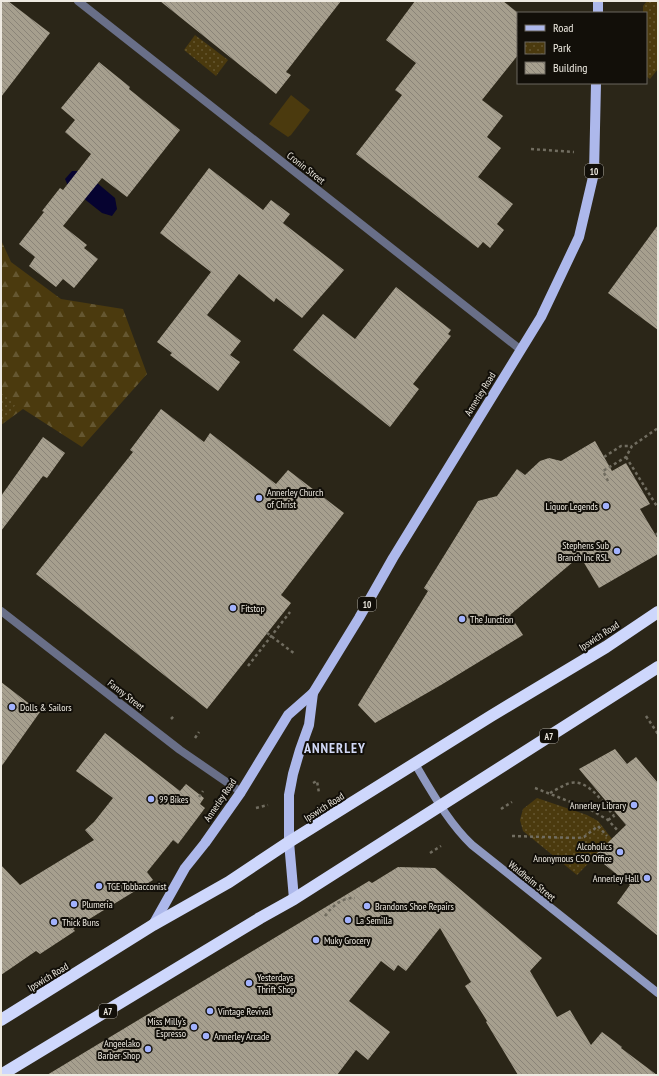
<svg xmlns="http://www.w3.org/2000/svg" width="659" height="1076" font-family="'PT Sans Narrow',sans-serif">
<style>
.grass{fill:#4b3a0e}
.forest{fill:url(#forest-firs)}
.park{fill:url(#park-dots)}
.water{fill:#060330}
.building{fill:url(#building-back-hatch)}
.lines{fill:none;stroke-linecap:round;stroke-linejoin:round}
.path{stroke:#716d60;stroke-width:2.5;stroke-dasharray:3 3;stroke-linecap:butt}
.street{stroke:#696f88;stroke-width:8}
.secondary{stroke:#8f99c0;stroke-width:8}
.primary{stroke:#adb8eb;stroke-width:10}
.highway{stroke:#ced7fc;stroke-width:12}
.poi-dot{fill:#a2b2fd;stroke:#120f09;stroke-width:1.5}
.labels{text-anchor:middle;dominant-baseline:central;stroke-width:4;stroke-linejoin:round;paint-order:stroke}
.shield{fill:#120f09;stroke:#aca8a0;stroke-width:1}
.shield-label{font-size:9px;font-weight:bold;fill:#eeeae1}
.street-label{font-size:10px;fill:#eeeae1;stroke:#120f09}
.poi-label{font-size:10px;fill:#eeeae1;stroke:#120f09;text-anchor:start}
.district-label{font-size:14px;font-weight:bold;letter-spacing:1px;fill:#d1d8f5;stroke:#120f09}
</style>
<defs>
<pattern id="forest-firs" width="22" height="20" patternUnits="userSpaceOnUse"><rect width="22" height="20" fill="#4b3a0e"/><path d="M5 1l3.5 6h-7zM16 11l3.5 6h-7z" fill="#655731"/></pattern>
<pattern id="park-dots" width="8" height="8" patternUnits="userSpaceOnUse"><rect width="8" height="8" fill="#4b3a0e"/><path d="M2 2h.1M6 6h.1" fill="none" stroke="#655731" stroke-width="1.8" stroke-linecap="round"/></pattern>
<pattern id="building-back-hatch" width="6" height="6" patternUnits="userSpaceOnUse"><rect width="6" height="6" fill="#a69f8e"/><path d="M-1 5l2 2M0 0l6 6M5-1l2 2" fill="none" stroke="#8a8478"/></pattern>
</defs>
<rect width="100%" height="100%" fill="#2b2618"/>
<polygon class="grass" points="291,95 310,110 291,135 288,137 269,124"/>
<polygon class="forest" points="1,240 11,262 61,299 123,309 147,374 82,447 23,409 1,425"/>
<g class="park">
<polygon points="647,1 658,1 658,69 650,79 646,76 646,13 643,13 643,6"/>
<polygon points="195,35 228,60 216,76 184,50"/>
<polygon points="1,393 16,404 1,425"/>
<polygon points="537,798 587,815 598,821 612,839 577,875 523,831 520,820 523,809"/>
</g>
<polygon class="water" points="72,171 83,171 115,198 117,209 112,216 102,213 68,186 65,179"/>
<g class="building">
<polygon points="1,1 8,1 50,33 1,97"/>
<polygon points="160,1 341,1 286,72 291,75 276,94"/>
<polygon points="415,1 503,1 517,12 518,55 482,100 503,116 487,137 501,148 478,177 513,204 497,224 504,230 490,248 483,242 478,248 356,154 402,95 395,90 416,63 386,40"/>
<polygon points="99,62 130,87 129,89 180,130 127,197 102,178 63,226 87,245 84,248 98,259 74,288 63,279 56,287 29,266 35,257 19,244 44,212 42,211 60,188 63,190 91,154 65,132 75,120 61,108"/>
<polygon points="209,168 263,210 271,200 290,214 283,223 344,270 302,318 276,298 274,302 239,274 207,315 241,341 230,355 240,362 218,391 170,355 172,353 157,342 211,272 160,233"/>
<polygon points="658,225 658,330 608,293"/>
<polygon points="396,287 451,330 448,334 451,336 413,384 419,389 390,427 293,350 323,314 355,339"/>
<polygon points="161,409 204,442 210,433 276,484 288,470 344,513 281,595 291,603 207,709 36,574 133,452 130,450"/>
<polygon points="43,437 65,453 47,478 43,476 1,531 1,496"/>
<polygon points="595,441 612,471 626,463 650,504 640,509 658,539 658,554 599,588 580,556 510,615 523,635 441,685 375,723 358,705 428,591 424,588 478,501 497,496 517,469 525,475 540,461 549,458 561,461"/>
<polygon points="1,682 40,712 1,767"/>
<polygon points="105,733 180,791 186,784 204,798 200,804 205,808 178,844 173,840 147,872 153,880 73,929 75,931 40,954 36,951 1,975 1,865 20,885 94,840 85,830 94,822 113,798 76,771"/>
<polygon points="615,749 627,764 636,757 658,783 658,936 617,903 630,885 594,856 626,825 579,769"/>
<polygon points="398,867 435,868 542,958 530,971 557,1017 570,1010 591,1045 602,1032 622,1047 621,1048 657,1075 518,1075 486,1022 487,1021 465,986 471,982 440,928 406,971 398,965 394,971 381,961 349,1001 390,1032 368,1060 356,1050 337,1075 47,1075 369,881 372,883"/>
</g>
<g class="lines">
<g class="path">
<polyline points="531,149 574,152"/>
<polyline points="604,457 621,446 631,446"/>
<polyline points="626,457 658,508"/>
<polyline points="608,481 603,471 626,457 632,446 658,428"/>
<polyline points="656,535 658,533"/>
<polyline points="267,633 295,654"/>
<polyline points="248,666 290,612"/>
<polyline points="646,716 658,734"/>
<polyline points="171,719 175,715"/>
<polyline points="195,738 199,732"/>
<polyline points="313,783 317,781 319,793"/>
<polyline points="535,788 591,810 608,820 619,832"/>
<path d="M550,793C556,790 563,785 570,783C589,779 603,803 614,816L616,813"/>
<polyline points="199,797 203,791"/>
<polyline points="256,808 268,805"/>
<polyline points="501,809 512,802"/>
<polyline points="608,820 614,816"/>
<polyline points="512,836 577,838 584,837 598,826 607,836"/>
<polyline points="430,853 441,846"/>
<path d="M325,916C332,906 343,897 355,898"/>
<polyline points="152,1020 157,1027"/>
</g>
<g class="street">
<polyline points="78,1 521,350"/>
<polyline points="1,611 180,750 241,792"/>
</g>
<path class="secondary" d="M415,764C432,792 448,822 472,845L658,993"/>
<g class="primary">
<polyline points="598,13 598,1"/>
<polyline points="294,899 289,842 289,795 293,774 300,750 309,725 313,693"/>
<polyline points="153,925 185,868 205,843 241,792 288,715 313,693 359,618 393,558 541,317 579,237 594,173 596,83"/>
</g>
<g class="highway">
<polyline points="1,1020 153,925 229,882 289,842 491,716 606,647 658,612"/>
<polyline points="1,1075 260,918 294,899 658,667"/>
</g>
</g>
<g class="poi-dot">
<circle cx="259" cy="498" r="4"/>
<circle cx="606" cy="506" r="4"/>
<circle cx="617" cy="551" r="4"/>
<circle cx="233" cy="608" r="4"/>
<circle cx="462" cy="619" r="4"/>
<circle cx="12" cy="707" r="4"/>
<circle cx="151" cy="799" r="4"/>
<circle cx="634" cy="805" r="4"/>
<circle cx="620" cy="852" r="4"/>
<circle cx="647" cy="878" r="4"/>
<circle cx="99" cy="886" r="4"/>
<circle cx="74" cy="904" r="4"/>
<circle cx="367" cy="906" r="4"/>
<circle cx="348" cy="920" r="4"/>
<circle cx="54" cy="922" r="4"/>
<circle cx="316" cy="940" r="4"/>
<circle cx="249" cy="983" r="4"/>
<circle cx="210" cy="1011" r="4"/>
<circle cx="194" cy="1027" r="4"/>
<circle cx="206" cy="1036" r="4"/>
<circle cx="148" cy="1049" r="4"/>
</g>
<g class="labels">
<g class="shield">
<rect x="585" y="164" width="18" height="14" rx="3"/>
<rect x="358" y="597" width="18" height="14" rx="3"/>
<rect x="540" y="729" width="18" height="14" rx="3"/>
<rect x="99" y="1004" width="18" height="14" rx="3"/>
</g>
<g class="shield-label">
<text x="594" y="171">10</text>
<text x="367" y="604">10</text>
<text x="549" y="736">A7</text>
<text x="108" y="1011">A7</text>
</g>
<g class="street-label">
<text transform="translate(306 168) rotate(38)">Cronin Street</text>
<text transform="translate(480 394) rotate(-58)">Annerley Road</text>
<text transform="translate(599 636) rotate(-33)">Ipswich Road</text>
<text transform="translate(126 695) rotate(38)">Fanny Street</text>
<text transform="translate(220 800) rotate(-56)">Annerley Road</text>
<text transform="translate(324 807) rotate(-32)">Ipswich Road</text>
<text transform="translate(532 881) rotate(39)">Waldheim Street</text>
<text transform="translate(48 977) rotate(-31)">Ipswich Road</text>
</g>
<g class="poi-label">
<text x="267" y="492">Annerley Church<tspan x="267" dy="12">of Christ</tspan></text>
<text x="598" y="506" text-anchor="end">Liquor Legends</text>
<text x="609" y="545" text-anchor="end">Stephens Sub<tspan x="609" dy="12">Branch Inc RSL</tspan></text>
<text x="241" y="608">Fitstop</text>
<text x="470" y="619">The Junction</text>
<text x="20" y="707">Dolls &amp; Sailors</text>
<text x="159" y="799">99 Bikes</text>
<text x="626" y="805" text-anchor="end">Annerley Library</text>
<text x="612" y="846" text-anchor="end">Alcoholics<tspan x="612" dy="12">Anonymous CSO Office</tspan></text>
<text x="639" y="878" text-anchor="end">Annerley Hall</text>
<text x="107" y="886">TGE Tobbacconist</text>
<text x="82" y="904">Plumeria</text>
<text x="375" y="906">Brandons Shoe Repairs</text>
<text x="356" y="920">La Semilla</text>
<text x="62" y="922">Thick Buns</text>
<text x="324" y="940">Muky Grocery</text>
<text x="257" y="977">Yesterdays<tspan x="257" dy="12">Thrift Shop</tspan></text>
<text x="218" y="1011">Vintage Revival</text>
<text x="186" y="1021" text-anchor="end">Miss Milly’s<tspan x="186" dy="12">Espresso</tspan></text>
<text x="214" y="1036">Annerley Arcade</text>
<text x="140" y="1043" text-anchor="end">Angeelako<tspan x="140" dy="12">Barber Shop</tspan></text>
</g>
<g class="district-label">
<text x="335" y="748">ANNERLEY</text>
</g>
</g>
<rect width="659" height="1076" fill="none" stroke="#eeeae1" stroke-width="4"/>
<rect x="517" y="12" width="130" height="72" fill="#120f09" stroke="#6a675f"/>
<rect x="525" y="25" width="20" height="6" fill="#adb8eb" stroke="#6a675f"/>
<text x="553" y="32" font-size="12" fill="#eeeae1">Road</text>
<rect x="525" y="42" width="20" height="12" fill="url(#park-dots)" stroke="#6a675f"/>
<text x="553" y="52" font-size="12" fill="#eeeae1">Park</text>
<rect x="525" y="62" width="20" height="12" fill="url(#building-back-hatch)" stroke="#6a675f"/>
<text x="553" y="72" font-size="12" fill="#eeeae1">Building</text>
</svg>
